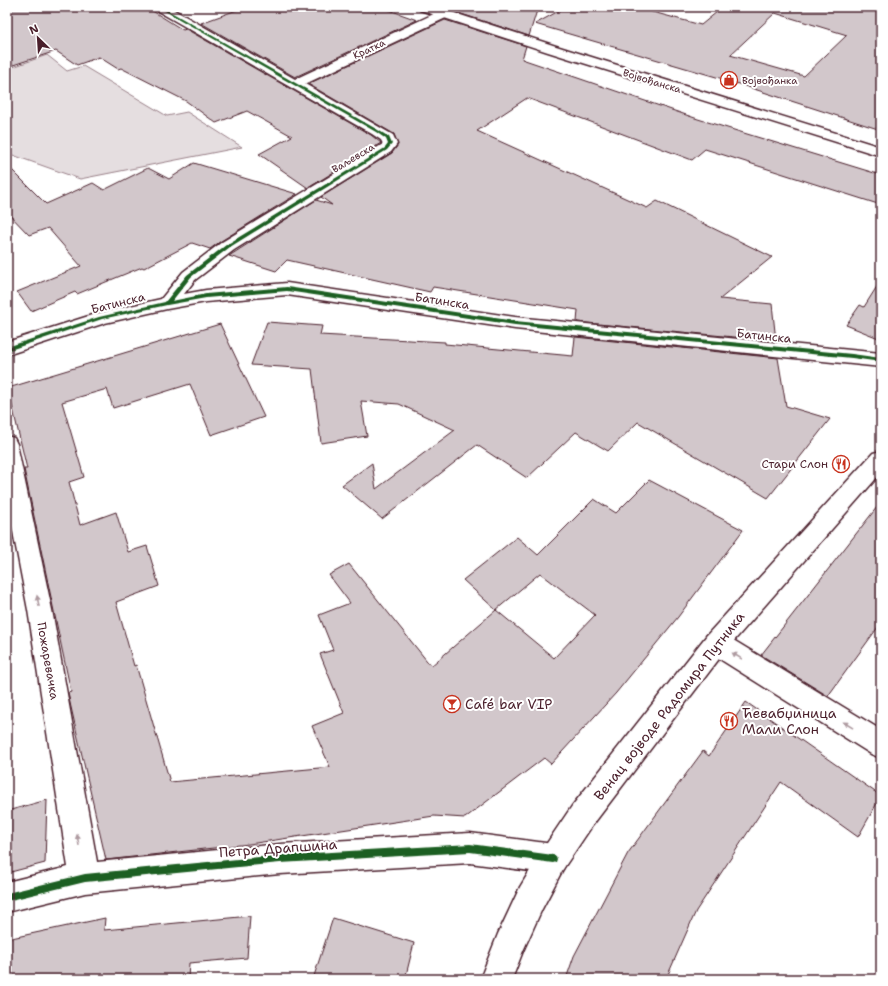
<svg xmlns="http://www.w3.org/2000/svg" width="888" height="986" font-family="'Shantell Sans',sans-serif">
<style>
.green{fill:#e5dee0;stroke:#987e86}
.building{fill:#d2c7cb;stroke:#4a1f2b;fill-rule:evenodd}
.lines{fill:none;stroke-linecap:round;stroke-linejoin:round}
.street-casing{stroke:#4a1f2b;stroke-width:3}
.secondary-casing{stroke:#4a1f2b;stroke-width:3}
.street{fill:#fff;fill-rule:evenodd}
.secondary{fill:#fff;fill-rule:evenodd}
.cycleway-casing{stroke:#fff;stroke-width:2}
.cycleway{fill:#1b5e20;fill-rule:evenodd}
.oneway{fill:#ae9aa0}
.labels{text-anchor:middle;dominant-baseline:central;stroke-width:4;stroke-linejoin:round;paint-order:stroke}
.far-street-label{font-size:10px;fill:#4a1f2b;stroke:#fff}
.far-poi-label{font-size:10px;fill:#4a1f2b;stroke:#fff;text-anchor:start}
.street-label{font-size:12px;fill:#4a1f2b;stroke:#fff}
.poi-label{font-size:12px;fill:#4a1f2b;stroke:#fff;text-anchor:end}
.near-poi-label{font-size:14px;fill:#4a1f2b;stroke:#fff;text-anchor:start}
.near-street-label{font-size:14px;fill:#4a1f2b;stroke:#fff}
</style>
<rect width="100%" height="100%" fill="#fff"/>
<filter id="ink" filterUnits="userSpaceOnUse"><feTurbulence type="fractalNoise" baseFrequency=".025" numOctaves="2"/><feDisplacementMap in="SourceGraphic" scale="8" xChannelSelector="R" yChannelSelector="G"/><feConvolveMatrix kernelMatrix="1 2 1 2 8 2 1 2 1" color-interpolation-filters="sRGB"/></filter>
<g filter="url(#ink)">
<polygon class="green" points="47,55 67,71 83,66 167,116 187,112 242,147 80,179 7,153 7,69"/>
<g class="building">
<polygon points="7,7 146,7 183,30 186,29 371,135 381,143 308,188 259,154 292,136 247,111 216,123 186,101 121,68 118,69 99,57 77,65 56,51 7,67"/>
<polygon points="245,7 381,7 417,20 295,77 201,23"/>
<polygon points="465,7 538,7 529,36 455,12"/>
<path d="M566,7H634L701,25L723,7H870L881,11V130L723,79L535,24ZM775,13L847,35L804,76L730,55Z"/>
<polygon points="445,20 526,46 522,59 698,119 881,175 881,205 705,149 692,160 527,98 477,131 647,208 657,201 772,257 720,299 772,304 776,341 577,322 578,310 433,287 430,292 287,260 276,271 229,256 316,200 332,205 321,197 392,153 398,145 394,134 308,84"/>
<polygon points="194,163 297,194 221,241 210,249 192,243 144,268 142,267 77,294 75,292 31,311 17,292 81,266 48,228 29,235 7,212 7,165 46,204 93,183 104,190 148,168 169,179"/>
<polygon points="881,280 881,339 846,325 860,305 864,307"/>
<polygon points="267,322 322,326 320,335 445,342 445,344 573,356 575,337 778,358 786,406 830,419 768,498 638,422 608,451 576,432 527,478 477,445 382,519 342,485 372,463 376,489 455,430 399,404 361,401 367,436 321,443 312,369 251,365"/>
<path d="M220,324L264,417L211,435L190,384L113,408L107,389L62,402L84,477L69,482L80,525L116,512L128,552L147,546L159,586L116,602L134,666L136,665L170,782L330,767L312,726L344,713L320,654L333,650L319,615L350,603L329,575L349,564L431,666L496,610L463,580L517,537L538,555L594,499L616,513L649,480L743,530L678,617L616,693L551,764L544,758L465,818L434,816L249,844L106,860L70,703L68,693L71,692L24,469H27L8,388ZM540,573L595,615L554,658L496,610Z"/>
<polygon points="881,502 881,623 828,696 761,655"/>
<polygon points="746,702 881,796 858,837 781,782 696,911 666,979 566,979 574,956 628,853 703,751 709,756"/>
<polygon points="47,800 45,863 7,873 7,811"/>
<polygon points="250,916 247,958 189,963 188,979 7,979 7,939 105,918 104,930"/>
<polygon points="333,918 414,943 405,979 313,979"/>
</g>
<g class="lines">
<g class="street-casing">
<g id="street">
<polygon points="154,7 169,7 295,79 440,11 448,11 450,14 448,17 305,84 393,135 397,144 391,152 234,250 195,280 184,294 206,290 287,283 515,317 881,353 881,367 515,329 287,295 206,302 167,309 105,323 7,355 7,342 95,314 161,299 183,272 222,242 383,144 381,140 372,134 156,10"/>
<polygon points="7,436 14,438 17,444 52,610 97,862 280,844 470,833 553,844 563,849 568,859 563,869 553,874 470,863 280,874 85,893 7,912 7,882 68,867 28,610 7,500"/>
<polygon points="716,632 725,635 881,730 881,758 871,754 707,651 703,643 707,635"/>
</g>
</g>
<g class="secondary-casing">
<g id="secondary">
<polygon points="418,7 436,7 556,46 881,147 881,156 548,52 420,10"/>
<polygon points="881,451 881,473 725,651 592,826 563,869 542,909 523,951 512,979 480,979 498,934 520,887 543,849 572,806 707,635 873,453"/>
</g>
</g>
<use href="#street" class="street"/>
<use href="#secondary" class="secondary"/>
<g class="cycleway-casing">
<g id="cycleway">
<polygon points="158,7 162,7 378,130 389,137 392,144 387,150 230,247 191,277 172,301 206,294 287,287 515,321 852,354 881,358 881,362 852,358 515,325 287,291 206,298 167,305 102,319 7,351 7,347 99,317 165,302 187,275 226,245 385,148 388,144 386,139 376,132"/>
<polygon points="470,844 553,855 556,856 557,859 556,862 553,863 470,852 280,863 85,882 7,901 7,893 85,874 280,855"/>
</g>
</g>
<use href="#cycleway" class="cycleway"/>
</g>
<defs><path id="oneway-solid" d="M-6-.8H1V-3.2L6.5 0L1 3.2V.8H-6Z"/></defs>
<g class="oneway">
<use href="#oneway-solid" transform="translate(38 601) rotate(-101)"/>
<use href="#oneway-solid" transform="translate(737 656) rotate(-148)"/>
<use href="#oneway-solid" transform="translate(848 725) rotate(-148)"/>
<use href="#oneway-solid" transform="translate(78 840) rotate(-100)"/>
</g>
</g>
<defs>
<g id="shop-ring" transform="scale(0.9)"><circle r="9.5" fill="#fff" stroke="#c8321e" stroke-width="1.5"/><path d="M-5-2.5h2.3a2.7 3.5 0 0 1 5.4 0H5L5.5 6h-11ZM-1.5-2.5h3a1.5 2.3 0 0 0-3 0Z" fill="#c8321e"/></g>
<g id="restaurant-ring" transform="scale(0.9)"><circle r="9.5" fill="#fff" stroke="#c8321e" stroke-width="1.5"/><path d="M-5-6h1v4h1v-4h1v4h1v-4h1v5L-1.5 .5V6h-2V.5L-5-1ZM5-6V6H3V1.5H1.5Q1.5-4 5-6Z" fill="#c8321e"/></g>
<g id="bar-ring" transform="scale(0.9)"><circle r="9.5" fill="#fff" stroke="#c8321e" stroke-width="1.5"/><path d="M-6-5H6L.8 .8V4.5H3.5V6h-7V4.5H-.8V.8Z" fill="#c8321e"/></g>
</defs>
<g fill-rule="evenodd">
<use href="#shop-ring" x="729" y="80"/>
<use href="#restaurant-ring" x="841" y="464"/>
<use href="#bar-ring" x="452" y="704"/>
<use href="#restaurant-ring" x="729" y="721"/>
</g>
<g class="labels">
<g class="far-street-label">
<text transform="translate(369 49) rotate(-25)">Кратка</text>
<text transform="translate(652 81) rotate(17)">Војвођанска</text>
<text transform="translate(353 158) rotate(-31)">Ваљевска</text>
</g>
<g class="far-poi-label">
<text x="742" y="80">Војвођанка</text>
</g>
<g class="street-label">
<text transform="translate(442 301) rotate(9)">Батинска</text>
<text transform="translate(118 303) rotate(-14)">Батинска</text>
<text transform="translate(764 336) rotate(6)">Батинска</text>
<text transform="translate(48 661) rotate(80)">Пожаревачка</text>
</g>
<g class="poi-label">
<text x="828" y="464">Стари Слон</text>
</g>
<g class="near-poi-label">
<text x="465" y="704">Café bar VIP</text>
<text x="742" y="713">Ћевабџиница<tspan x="742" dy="16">Мали Слон</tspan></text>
</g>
<g class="near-street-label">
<text transform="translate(669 706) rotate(-52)">Венац војводе Радомира Путника</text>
<text transform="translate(278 848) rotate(-4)">Петра Драпшина</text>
</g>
</g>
<rect width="888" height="986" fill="none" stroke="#fff" stroke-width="24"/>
<rect x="12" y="12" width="864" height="962" fill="none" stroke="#4a1f2b" stroke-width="1.5" filter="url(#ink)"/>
<g transform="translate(38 38) rotate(335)" stroke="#ffffff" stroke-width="3" paint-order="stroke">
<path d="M0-3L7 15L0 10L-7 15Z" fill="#4a1f2b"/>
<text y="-6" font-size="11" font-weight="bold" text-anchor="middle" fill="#4a1f2b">N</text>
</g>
</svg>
